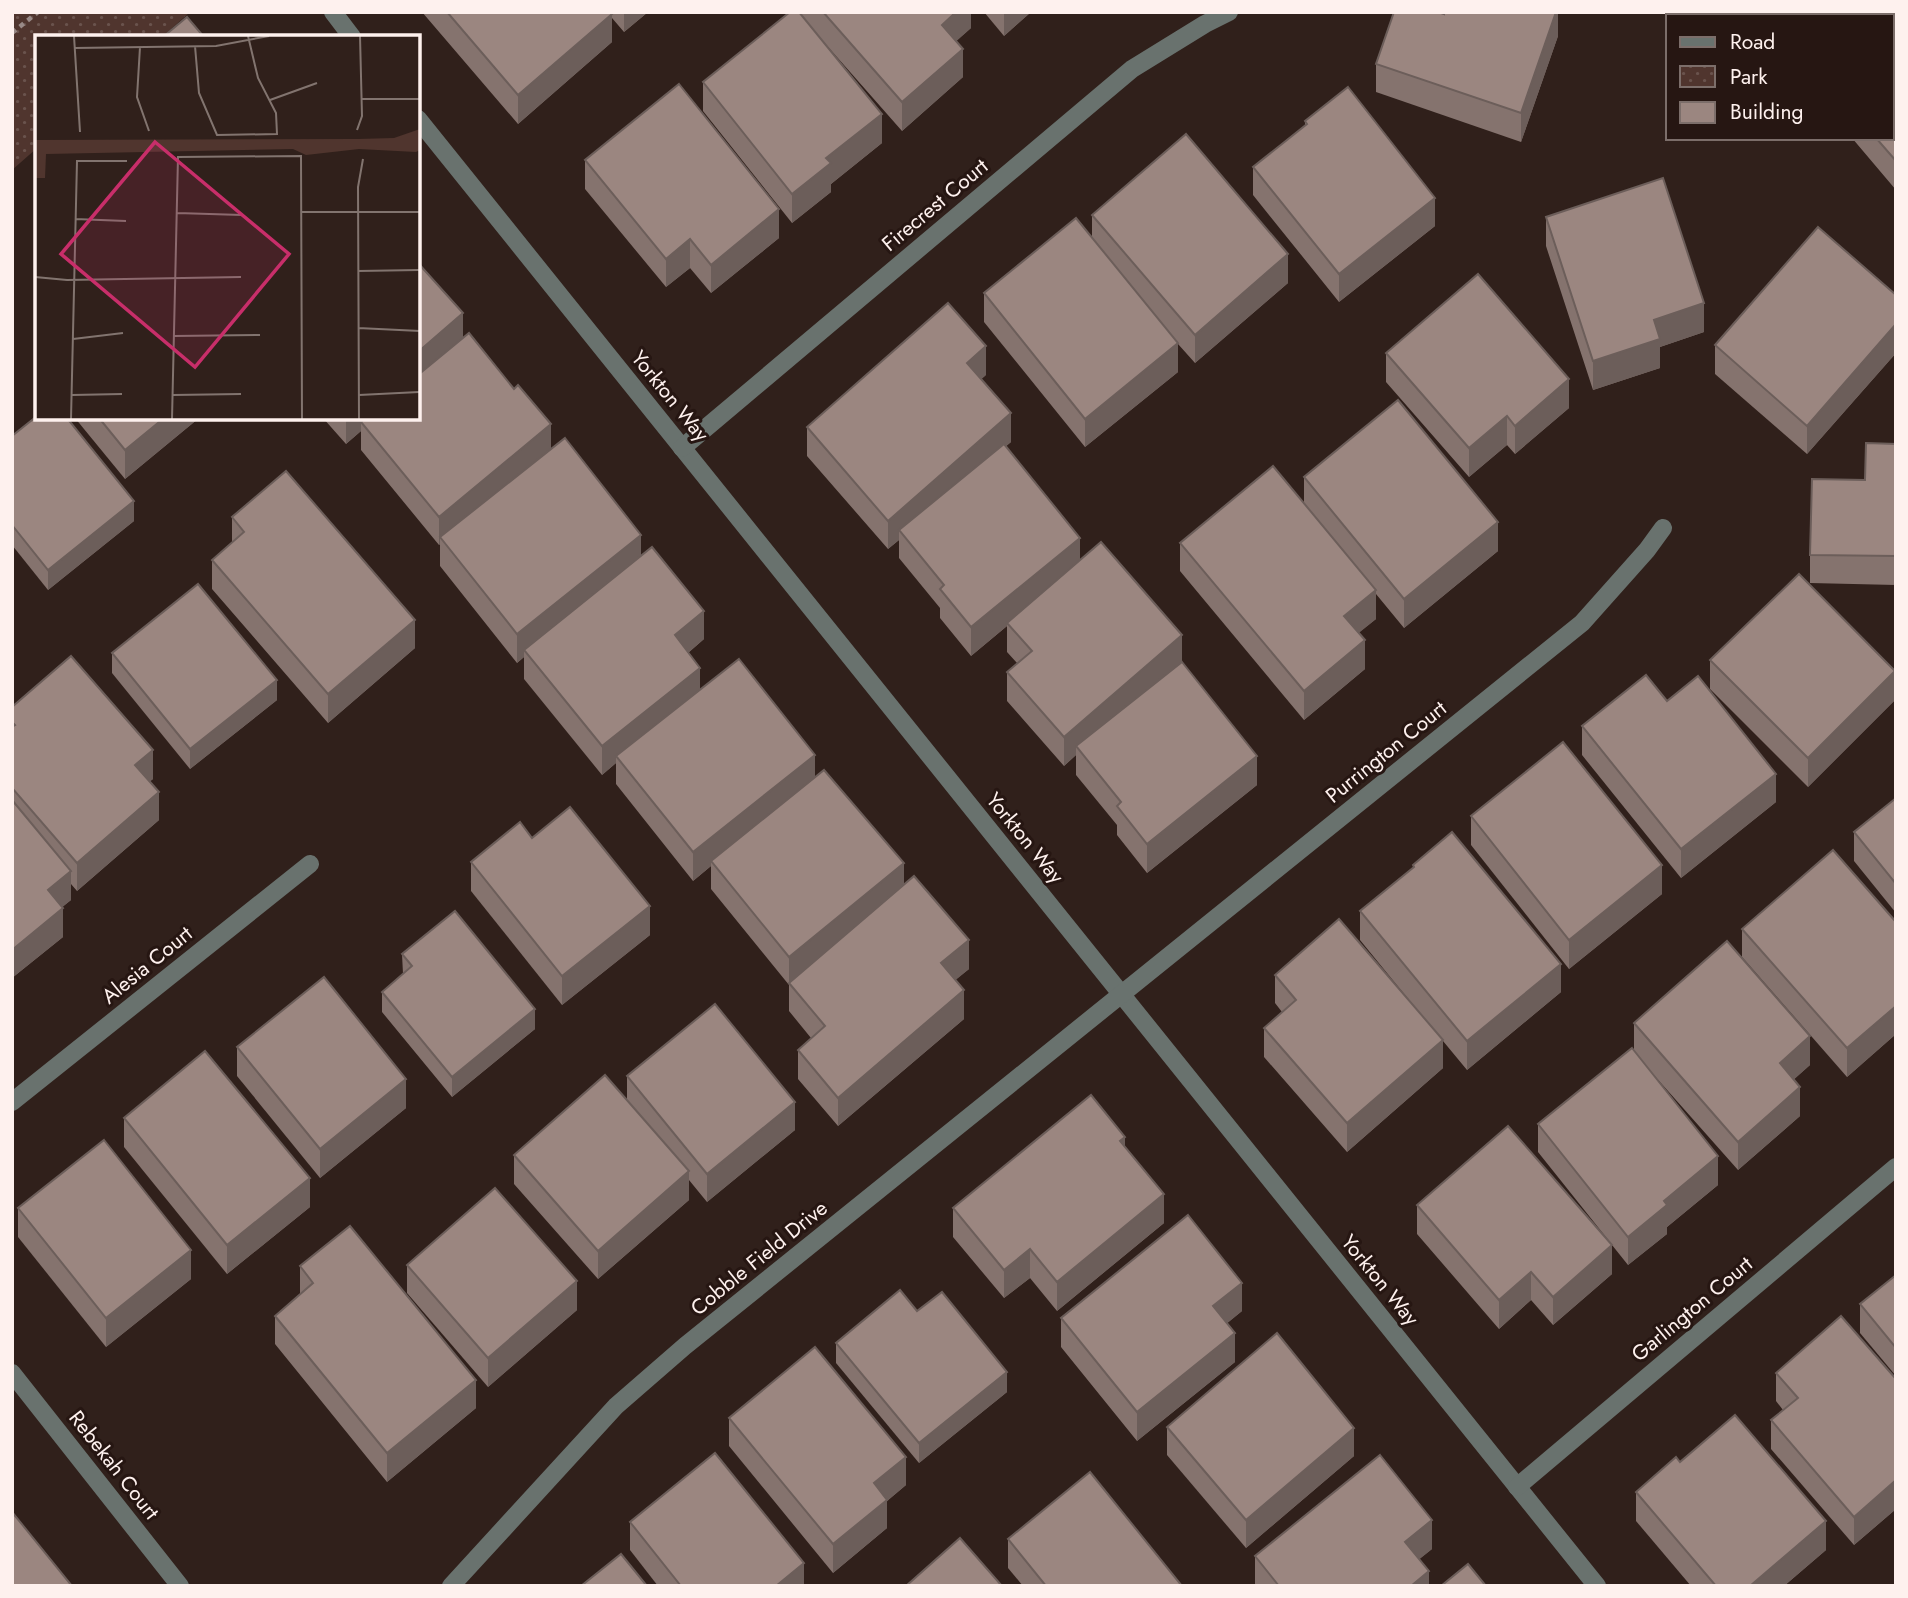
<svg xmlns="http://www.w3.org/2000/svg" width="1908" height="1598" font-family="Jost,sans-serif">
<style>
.park{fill:url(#park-dots)}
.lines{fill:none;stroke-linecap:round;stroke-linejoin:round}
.path{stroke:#998a87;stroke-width:4.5;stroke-dasharray:5 5;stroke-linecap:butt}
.minor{stroke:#69726e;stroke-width:18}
.wall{fill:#85736e}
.shaded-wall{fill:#6c5e5a}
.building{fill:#9b8680;stroke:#6c5e5a;stroke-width:2}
.labels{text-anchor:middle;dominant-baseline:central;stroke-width:6;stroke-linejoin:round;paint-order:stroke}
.street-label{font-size:21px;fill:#fef1ee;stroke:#261612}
.inset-road{fill:none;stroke:#82746f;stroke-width:2}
.view{fill:#c82e6a;fill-opacity:0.15;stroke:#c82e6a;stroke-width:3.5}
.inset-edge{fill:none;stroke:#fef1ee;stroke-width:3.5}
</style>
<defs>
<pattern id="park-dots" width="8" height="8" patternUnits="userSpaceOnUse" patternTransform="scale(1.75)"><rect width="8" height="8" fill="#50352e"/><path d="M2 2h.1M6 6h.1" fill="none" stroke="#6a534d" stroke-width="1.8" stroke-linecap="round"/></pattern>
</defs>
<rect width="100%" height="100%" fill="#30201b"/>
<polygon class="park" points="12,12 190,12 162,37 37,37 37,148 12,170"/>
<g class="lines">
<polyline class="path" points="12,33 38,12"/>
<g class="minor">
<polyline points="333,12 352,37"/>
<polyline points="418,119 1597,1586"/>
<polyline points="682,448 1132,69 1205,24 1229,12"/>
<polyline points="12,1102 310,864"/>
<polyline points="12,1373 180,1586"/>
<polyline points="1517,1487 1896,1167"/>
<polyline points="451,1586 616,1406 685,1346 1582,623 1647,550 1663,528"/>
</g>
</g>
<g class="wall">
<polygon points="422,12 648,12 624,32 612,18 612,42 518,124"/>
<polygon points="790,12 971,12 971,28 956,41 963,77 902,131 821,39 882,143 831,184 831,192 792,223 703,111 703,82"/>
<polygon points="984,12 1031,12 1004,36"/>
<polygon points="1558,12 1558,36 1521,142 1376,92 1376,64 1444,14"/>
<polygon points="1760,12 1894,12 1894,23 1896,22 1896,190 1852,138 1892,138 1892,16 1763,16"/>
<polygon points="1305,121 1435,226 1339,302 1253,195 1253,167 1305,126"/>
<polygon points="585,160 779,238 711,293 690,268 666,287 585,189"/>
<polygon points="1092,215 1288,283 1195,363 1178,344 1178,372 1085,447 984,322 984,293 1092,238"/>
<polygon points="1546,217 1704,332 1660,347 1660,368 1593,390 1546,246"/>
<polygon points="1896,295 1896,353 1807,454 1715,374 1715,345"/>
<polygon points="463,338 551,449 641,556 704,639 688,653 700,690 815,777 904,884 969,969 955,980 964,1019 838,1126 798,1079 798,1050 811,1038 789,1011 789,985 711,889 711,866 693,881 616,784 616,763 602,775 524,679 524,657 517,663 440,566 440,544 439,545 361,450 361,431 346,444 323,418 418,418"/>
<polygon points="1386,353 1569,408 1515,454 1507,445 1469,477 1386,382"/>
<polygon points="986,375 981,379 1011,442 1006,446 1080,560 1182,662 1257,785 1147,873 1117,835 1117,825 1076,775 1076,755 1064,766 1007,701 1007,672 1017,663 1007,652 1007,626 971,656 940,618 940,608 899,558 899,540 888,549 807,456 807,427"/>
<polygon points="75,418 199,418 125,479"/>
<polygon points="12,436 134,521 48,590 12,545"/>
<polygon points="1896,444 1896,585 1810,583 1810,555 1865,480"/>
<polygon points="1304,477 1498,551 1404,628 1376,594 1376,619 1358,633 1365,669 1304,720 1180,571 1180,543 1304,503"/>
<polygon points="232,517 415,648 328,723 212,589 212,560 232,542"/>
<polygon points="112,653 277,700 190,769 112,673"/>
<polygon points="1710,660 1895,700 1808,787 1710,689"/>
<polygon points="1667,701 1776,802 1681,878 1582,755 1582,726"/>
<polygon points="12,707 153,779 150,781 159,820 77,891 71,884 71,900 62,907 63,937 12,978"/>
<polygon points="1896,798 1896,913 1854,861 1854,832"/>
<polygon points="1471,816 1662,894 1569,969 1471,845"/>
<polygon points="532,838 650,935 562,1005 471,891 471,862"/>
<polygon points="1413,865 1561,992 1467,1070 1443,1041 1443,1068 1347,1152 1264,1057 1264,1028 1282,1012 1275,1003 1275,975 1427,1022 1360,940 1360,911 1413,868"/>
<polygon points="1896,922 1896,1034 1847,1077 1742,957 1742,929"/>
<polygon points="402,954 535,1029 452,1097 382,1012 382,992 403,974"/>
<polygon points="1634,1023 1810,1065 1794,1079 1800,1116 1738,1170 1644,1064 1718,1185 1667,1227 1667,1234 1628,1265 1612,1245 1612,1274 1553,1325 1531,1300 1499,1329 1417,1234 1417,1205 1609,1241 1538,1152 1538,1124 1634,1050"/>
<polygon points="237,1047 406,1108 320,1178 237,1076"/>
<polygon points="627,1076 795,1130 707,1202 689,1180 689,1200 598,1279 514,1184 514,1155 627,1100"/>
<polygon points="124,1118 310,1207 227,1274 124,1147"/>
<polygon points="1125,1147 1164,1223 1057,1311 1030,1278 1004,1298 953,1237 953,1208"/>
<polygon points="18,1208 191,1279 106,1347 18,1237"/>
<polygon points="407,1265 577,1310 488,1387 407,1293"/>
<polygon points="300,1266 476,1408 387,1482 275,1344 275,1316 300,1294"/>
<polygon points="1896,1275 1896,1376 1860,1333 1860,1304"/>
<polygon points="917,1311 1007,1392 919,1463 836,1363 836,1343"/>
<polygon points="1242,1311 1227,1323 1235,1362 1137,1441 1061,1347 1061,1318"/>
<polygon points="1776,1373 1896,1379 1896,1509 1854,1545 1771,1449 1771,1420 1783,1410 1776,1401"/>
<polygon points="729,1418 906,1485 887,1501 887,1528 833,1573 729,1446"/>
<polygon points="1167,1427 1354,1456 1246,1548 1167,1455"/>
<polygon points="1636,1492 1826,1550 1784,1586 1691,1586 1636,1521"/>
<polygon points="630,1522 804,1586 658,1586 630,1550"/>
<polygon points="1008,1539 1182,1586 1023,1586 1008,1568"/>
<polygon points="1432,1549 1419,1559 1429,1586 1255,1586 1255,1556"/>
</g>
<g class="shaded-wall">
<polygon points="624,12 648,12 624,32"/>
<polygon points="956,12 971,12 971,28 942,54 942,25"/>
<polygon points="1004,12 1031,12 1004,36"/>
<polygon points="1556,12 1558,12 1558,36 1521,142 1521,113"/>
<polygon points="1877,12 1894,12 1894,26 1892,27 1892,16 1873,16"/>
<polygon points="612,14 612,42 518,124 518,95"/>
<polygon points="963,49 963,77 902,131 902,102"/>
<polygon points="882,114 882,143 831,184 831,192 792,223 792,194 826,158"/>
<polygon points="1435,198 1435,226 1339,302 1339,274"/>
<polygon points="779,209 779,238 711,293 711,265"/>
<polygon points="690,239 690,268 666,287 666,259"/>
<polygon points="1288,254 1288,283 1195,363 1195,335"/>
<polygon points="1704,303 1704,332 1660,347 1660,368 1593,390 1593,361 1654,320"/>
<polygon points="463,313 463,342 418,381 418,352"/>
<polygon points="1896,324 1896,353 1807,454 1807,426"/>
<polygon points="1178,343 1178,372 1085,447 1085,419"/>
<polygon points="986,346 986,375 967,392 967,363"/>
<polygon points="1569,379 1569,408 1515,454 1515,426"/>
<polygon points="1011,413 1011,442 904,535 899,530 899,540 888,549 888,521"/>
<polygon points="1507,416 1507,445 1469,477 1469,448"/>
<polygon points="164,418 199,418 125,479 125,450"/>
<polygon points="346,418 376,418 361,422 361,431 346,444"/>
<polygon points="551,424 551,453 440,537 440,544 439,545 439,517"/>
<polygon points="134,501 134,521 48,590 48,570"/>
<polygon points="1498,522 1498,551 1404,628 1404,599"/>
<polygon points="641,535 641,563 524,650 524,657 517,663 517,634"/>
<polygon points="1080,538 1080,567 1007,623 1007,626 971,656 971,627"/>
<polygon points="1376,590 1376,619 1344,645 1344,616"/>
<polygon points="704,611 704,639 675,664 675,635"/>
<polygon points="415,620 415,648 328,723 328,694"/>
<polygon points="1182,635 1182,663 1076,746 1076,755 1064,766 1064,737"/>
<polygon points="1365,640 1365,669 1304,720 1304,691"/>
<polygon points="700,668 700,696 616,756 616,763 602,775 602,746"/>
<polygon points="1895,671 1895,700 1808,787 1808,758"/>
<polygon points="277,680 277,700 190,769 190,749"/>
<polygon points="153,750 153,779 135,794 135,765"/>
<polygon points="815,755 815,784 711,861 711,866 693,881 693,852"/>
<polygon points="1257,756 1257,785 1147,873 1147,844"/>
<polygon points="1776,774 1776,802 1681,878 1681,849"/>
<polygon points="159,792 159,820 77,891 77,863"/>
<polygon points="904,863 904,892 789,983 789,957"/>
<polygon points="1662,865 1662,894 1569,969 1569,940"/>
<polygon points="71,871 71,900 48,919 48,890"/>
<polygon points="650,906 650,935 562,1005 562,976"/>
<polygon points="63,908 63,937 12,978 12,950"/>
<polygon points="969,940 969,969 941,992 941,963"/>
<polygon points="1561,964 1561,992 1467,1070 1467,1041"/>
<polygon points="964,990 964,1019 838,1126 838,1098"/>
<polygon points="1896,1006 1896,1034 1847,1077 1847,1048"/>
<polygon points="535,1009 535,1029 452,1097 452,1077"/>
<polygon points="1810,1036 1810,1065 1780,1092 1780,1063"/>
<polygon points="1443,1040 1443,1068 1347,1152 1347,1123"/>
<polygon points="406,1079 406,1108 320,1178 320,1149"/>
<polygon points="1800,1087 1800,1116 1738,1170 1738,1142"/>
<polygon points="795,1102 795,1130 707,1202 707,1174"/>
<polygon points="1125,1137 1125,1165 1120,1141"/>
<polygon points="1718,1156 1718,1185 1667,1227 1667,1234 1628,1265 1628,1237 1664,1201"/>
<polygon points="689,1171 689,1200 598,1279 598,1251"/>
<polygon points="310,1178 310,1207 227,1274 227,1245"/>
<polygon points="1164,1194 1164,1223 1057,1311 1057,1282"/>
<polygon points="1612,1245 1612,1274 1553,1325 1553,1297"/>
<polygon points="1030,1249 1030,1278 1004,1298 1004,1270"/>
<polygon points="191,1250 191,1279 106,1347 106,1318"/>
<polygon points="1531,1272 1531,1300 1499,1329 1499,1300"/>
<polygon points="577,1281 577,1310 488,1387 488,1358"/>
<polygon points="1242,1283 1242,1311 1213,1335 1213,1306"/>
<polygon points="1235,1333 1235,1362 1137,1441 1137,1412"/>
<polygon points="1007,1372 1007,1392 919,1463 919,1443"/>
<polygon points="476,1380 476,1408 387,1482 387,1453"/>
<polygon points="1354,1428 1354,1456 1246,1548 1246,1520"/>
<polygon points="906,1457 906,1485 887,1501 887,1528 833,1573 833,1544 874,1483"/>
<polygon points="1896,1480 1896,1509 1854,1545 1854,1517"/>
<polygon points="1432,1520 1432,1549 1405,1571 1405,1542"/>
<polygon points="1826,1521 1826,1550 1784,1586 1750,1586"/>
<polygon points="804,1563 804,1586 776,1586"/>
<polygon points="1429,1571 1429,1586 1411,1586"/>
</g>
<g class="building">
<polygon points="447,12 611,12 612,14 518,95"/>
<polygon points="790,12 799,12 882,114 826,158 831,163 792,194 703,82"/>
<polygon points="823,12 956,12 942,25 963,49 902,102"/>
<polygon points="1394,12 1438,12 1444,14 1444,12 1556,12 1521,113 1376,64"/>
<polygon points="1785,12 1877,12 1873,16 1788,16"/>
<polygon points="187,17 204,37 163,37"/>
<polygon points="1896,22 1896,161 1876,138 1892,138 1892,25"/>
<polygon points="679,84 779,209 711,265 690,239 666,259 585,160"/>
<polygon points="1348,87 1435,198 1339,274 1253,167 1307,124 1305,121"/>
<polygon points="1186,134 1288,254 1195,335 1092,215"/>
<polygon points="1663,178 1704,303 1654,320 1660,339 1593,361 1546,217"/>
<polygon points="1076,218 1178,343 1085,419 984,293"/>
<polygon points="1818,227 1896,295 1896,324 1807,426 1715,345"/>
<polygon points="418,263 463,313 418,352"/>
<polygon points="1478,274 1569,379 1515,426 1507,416 1469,448 1386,353"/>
<polygon points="948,303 986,346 967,363 1011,413 888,521 807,427"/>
<polygon points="469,333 514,389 518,385 551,424 439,517 361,422 365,418 418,418 418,375"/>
<polygon points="1398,400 1498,522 1404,599 1304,477"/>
<polygon points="37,416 37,418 67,418 134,501 48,570 12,525 12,436"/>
<polygon points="99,418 164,418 125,450"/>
<polygon points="565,438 641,535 517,634 440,537"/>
<polygon points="1866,443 1896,444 1896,556 1810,555 1812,479 1865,480"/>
<polygon points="1004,444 1080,538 971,627 940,589 944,585 899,530"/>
<polygon points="1273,466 1376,590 1344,616 1365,640 1304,691 1180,543"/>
<polygon points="286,471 415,620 328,694 212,560 244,532 232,517"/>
<polygon points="1101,542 1182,635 1064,737 1007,672 1032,651 1007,623"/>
<polygon points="652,547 704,611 675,635 700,668 602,746 524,650"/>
<polygon points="1799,574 1895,671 1808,758 1710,660"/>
<polygon points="198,584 277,680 190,749 112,653"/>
<polygon points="71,656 153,750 135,765 159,792 77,863 12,788 12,727 15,725 12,722 12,707"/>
<polygon points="739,659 815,755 693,852 616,756"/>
<polygon points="1182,662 1257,756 1147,844 1117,806 1121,802 1076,746"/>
<polygon points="1646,675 1667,701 1698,676 1776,774 1681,849 1582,726"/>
<polygon points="1563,742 1662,865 1569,940 1471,816"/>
<polygon points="824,770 904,863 789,957 711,861"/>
<polygon points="1896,798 1896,884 1854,832"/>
<polygon points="12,800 71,871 48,890 63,908 12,950"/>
<polygon points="570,807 650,906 562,976 471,862 520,822 532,838"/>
<polygon points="1452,832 1561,964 1467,1041 1360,911 1414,867 1413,865"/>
<polygon points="1833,850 1896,922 1896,1006 1847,1048 1742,929"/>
<polygon points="914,876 969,940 941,963 964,990 838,1098 798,1050 825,1026 789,983"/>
<polygon points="455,911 535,1009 452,1077 382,992 412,966 402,954"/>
<polygon points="1339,919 1443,1040 1347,1123 1264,1028 1296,1000 1275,975"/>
<polygon points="1727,941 1810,1036 1780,1063 1800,1087 1738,1142 1634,1023"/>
<polygon points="324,977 406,1079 320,1149 237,1047"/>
<polygon points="715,1004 795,1102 707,1174 627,1076"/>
<polygon points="1632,1048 1718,1156 1664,1201 1667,1205 1628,1237 1538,1124"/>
<polygon points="205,1051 310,1178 227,1245 124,1118"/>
<polygon points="605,1075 689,1171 598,1251 514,1155"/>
<polygon points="1091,1095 1125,1137 1120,1141 1164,1194 1057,1282 1030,1249 1004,1270 953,1208"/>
<polygon points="1508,1126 1612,1245 1553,1297 1531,1272 1499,1300 1417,1205"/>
<polygon points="104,1140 191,1250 106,1318 18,1208"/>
<polygon points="495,1188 577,1281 488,1358 407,1265"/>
<polygon points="1188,1215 1242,1283 1213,1306 1235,1333 1137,1412 1061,1318"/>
<polygon points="350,1226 476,1380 387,1453 275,1316 313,1283 300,1266"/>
<polygon points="1896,1275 1896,1348 1860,1304"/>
<polygon points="900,1290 917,1311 942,1292 1007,1372 919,1443 836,1343"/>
<polygon points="1841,1316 1896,1379 1896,1480 1854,1517 1771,1420 1798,1398 1776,1373"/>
<polygon points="1277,1333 1354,1428 1246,1520 1167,1427"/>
<polygon points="815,1347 906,1457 874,1483 887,1500 833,1544 729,1418"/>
<polygon points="1735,1415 1826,1521 1750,1586 1716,1586 1636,1492 1676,1457 1680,1462"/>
<polygon points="715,1453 804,1563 776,1586 681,1586 630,1522"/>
<polygon points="1380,1455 1432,1520 1405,1542 1429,1571 1411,1586 1279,1586 1255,1556"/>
<polygon points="1090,1472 1182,1586 1046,1586 1008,1539"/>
<polygon points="12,1512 72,1586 12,1586"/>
<polygon points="960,1538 1002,1586 906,1586"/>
<polygon points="621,1554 647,1586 581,1586"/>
<polygon points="1468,1564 1486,1586 1441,1586"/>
</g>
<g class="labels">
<g class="street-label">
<text transform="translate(935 205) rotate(-40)">Firecrest Court</text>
<text transform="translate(670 396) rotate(51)">Yorkton Way</text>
<text transform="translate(1386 752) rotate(-39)">Purrington Court</text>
<text transform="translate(1025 838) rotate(51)">Yorkton Way</text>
<text transform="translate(147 965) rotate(-39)">Alesia Court</text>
<text transform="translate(759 1258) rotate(-39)">Cobble Field Drive</text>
<text transform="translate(1380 1280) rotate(51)">Yorkton Way</text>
<text transform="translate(1692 1309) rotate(-40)">Garlington Court</text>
<text transform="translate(114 1465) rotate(52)">Rebekah Court</text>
</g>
</g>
<g transform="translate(35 35)">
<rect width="385" height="385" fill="#30201b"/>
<path d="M385,94V115L381,117L324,114L271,120L258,114L11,119L10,143H0V105L323,104L359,103Z" fill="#50352e"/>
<path class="inset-road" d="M39,1L45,97M160,11L164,58L182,100L242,99L241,78L223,43L213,1M105,12L102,62L114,96M40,13L181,11L234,1M327,64H385M235,65L282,48M322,95L327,81L325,1M267,177H385M385,177V142M142,178L207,180M40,184L91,186M323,236L384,235M0,242L32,245L206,242M323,293L385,296M139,301L225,300M38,304L88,298M37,360L87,359M138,360L206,359M324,360L384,357M36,384L42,126H92M137,384L143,122L266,121L267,384M324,384L323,152L328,124"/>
<path class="view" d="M120,107L254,219L160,332L26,219Z"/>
<rect width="385" height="385" class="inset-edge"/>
</g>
<rect width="1908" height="1598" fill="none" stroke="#fef1ee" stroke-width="28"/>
<rect x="1666" y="14" width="228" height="126" fill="#261612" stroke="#7c6e6a" stroke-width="2"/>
<rect x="1680" y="37" width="35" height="10" fill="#69726e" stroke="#7c6e6a" stroke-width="2"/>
<text x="1730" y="49" font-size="21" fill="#fef1ee">Road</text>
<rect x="1680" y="66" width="35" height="21" fill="url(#park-dots)" stroke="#7c6e6a" stroke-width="2"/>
<text x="1730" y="84" font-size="21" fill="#fef1ee">Park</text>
<rect x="1680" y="102" width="35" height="21" fill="#9b8680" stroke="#7c6e6a" stroke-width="2"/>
<text x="1730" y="119" font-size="21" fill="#fef1ee">Building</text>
</svg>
